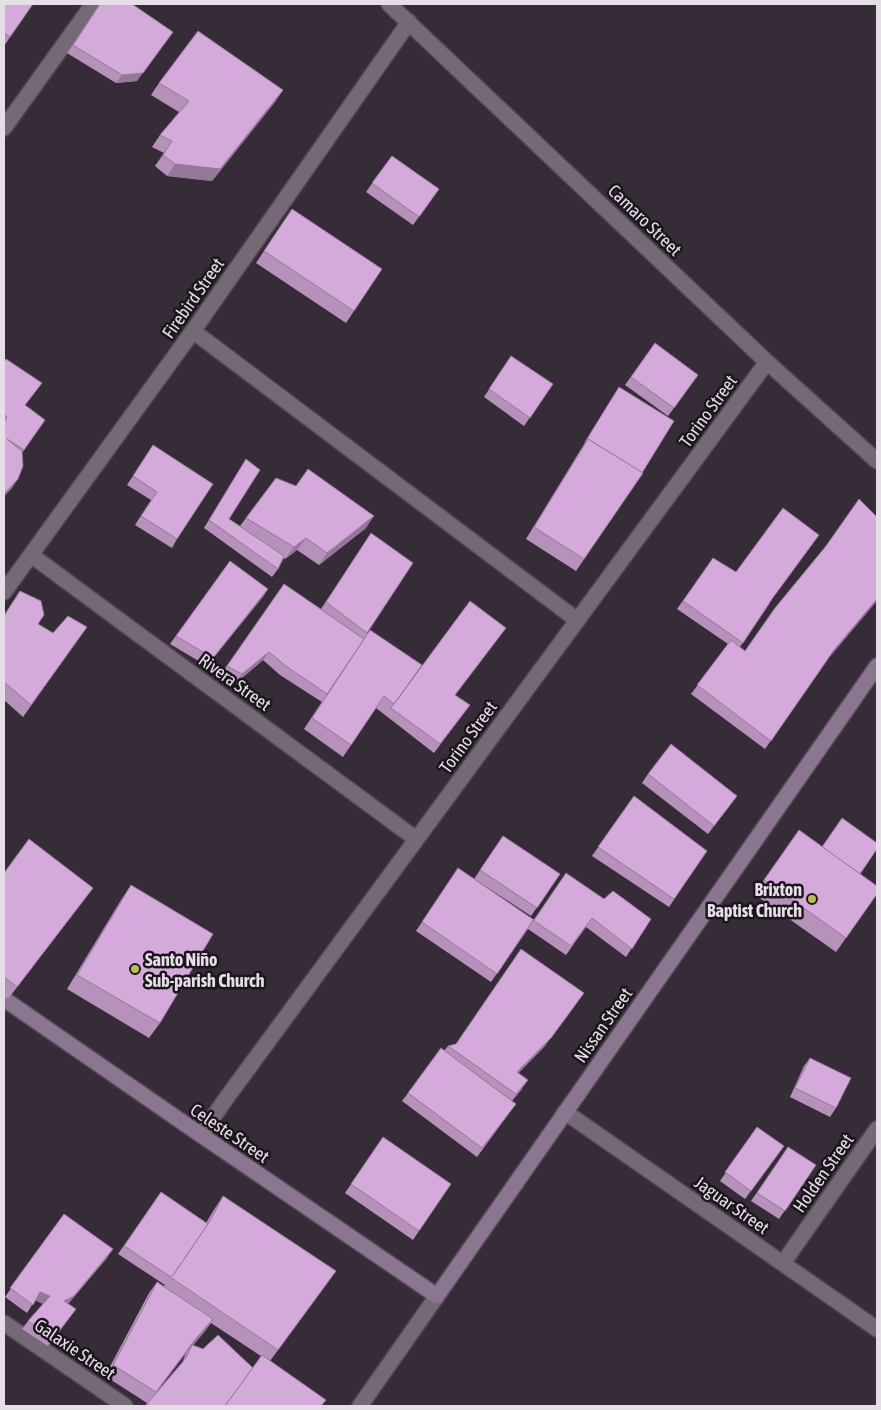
<svg xmlns="http://www.w3.org/2000/svg" width="881" height="1410" font-family="'Asap Condensed',sans-serif">
<style>
.lines{fill:none;stroke-linecap:round;stroke-linejoin:round}
.street-casing{stroke:#514953;stroke-width:18}
.secondary-casing{stroke:#514953;stroke-width:18}
.street{stroke:#756977;stroke-width:15}
.secondary{stroke:#8c7590;stroke-width:15}
.wall{fill:#b692bb;fill-rule:evenodd}
.shaded-wall{fill:#947799}
.building{fill:#d4aada;stroke:#947799}
.poi-dot{fill:#bac045;stroke:#1b161b;stroke-width:2}
.labels{text-anchor:middle;dominant-baseline:central;stroke-width:5;stroke-linejoin:round;paint-order:stroke}
.street-label{font-size:18px;fill:#e5dee6;stroke:#1b161b}
.poi-label{font-size:18px;font-weight:bold;fill:#e5dee6;stroke:#1b161b;text-anchor:end}
</style>
<rect width="100%" height="100%" fill="#362c38"/>
<g class="lines">
<g class="street-casing">
<g id="street">
<polyline points="389,4 767,362 877,461"/>
<polyline points="4,128 93,4"/>
<polyline points="193,331 577,620"/>
<polyline points="31,555 416,839"/>
<polyline points="4,592 193,331 409,22"/>
<polyline points="565,1112 877,1329"/>
<polyline points="201,1135 225,1100 767,362"/>
<polyline points="783,1263 877,1129"/>
<polyline points="4,1323 125,1406"/>
<polyline points="360,1406 437,1296"/>
</g>
</g>
<g class="secondary-casing">
<polyline id="secondary" points="4,999 201,1135 437,1296 877,666"/>
</g>
<use href="#street" class="street"/>
<use href="#secondary" class="secondary"/>
</g>
<g class="wall">
<polygon points="4,4 33,4 4,46"/>
<polygon points="100,4 137,81 116,83 67,53"/>
<polygon points="159,83 283,90 275,102 212,181 167,176 155,166 164,153 152,147 160,135 179,112 151,95"/>
<polygon points="392,156 439,189 413,225 366,192"/>
<polygon points="284,221 354,311 346,323 256,263"/>
<polygon points="655,343 698,375 668,416 625,385"/>
<polygon points="511,356 553,384 524,426 484,397"/>
<polygon points="4,362 42,383 25,405 45,420 22,453 12,488 4,496"/>
<polygon points="619,387 643,473 576,571 526,539"/>
<polygon points="153,445 177,539 172,548 135,525 151,500 127,485"/>
<polygon points="246,459 229,519 240,526 246,518 366,528 319,565 297,550 285,559 284,558 278,569 272,577 204,528"/>
<polygon points="371,533 367,633 395,703 455,695 470,705 434,753 376,708 343,757 304,729 323,700 322,702 280,675 263,660 236,683 221,674 284,584 321,609"/>
<polygon points="713,558 770,603 740,647 745,651 829,658 765,749 691,694 728,644 677,609"/>
<polygon points="230,561 268,589 207,666 170,644"/>
<polygon points="20,591 38,624 53,633 87,627 23,717 4,700 4,615"/>
<polygon points="648,774 737,796 708,834 642,783"/>
<polygon points="634,796 707,851 669,907 592,856"/>
<polygon points="799,830 860,874 877,894 836,952 754,894"/>
<polygon points="503,836 560,874 531,916 474,879"/>
<polygon points="458,868 534,920 604,899 651,919 626,957 586,927 566,955 528,929 491,982 416,931"/>
<polygon points="4,873 93,888 8,999 4,996"/>
<polygon points="131,885 160,1023 149,1038 67,989 121,900"/>
<polygon points="456,1044 545,1046 518,1073 522,1089 512,1101 516,1104 477,1157 402,1101 408,1093 448,1046"/>
<polygon points="810,1058 836,1108 830,1117 790,1097 804,1066"/>
<polygon points="757,1127 784,1146 745,1199 720,1181"/>
<polygon points="383,1137 419,1231 413,1240 345,1193"/>
<polygon points="788,1147 816,1165 779,1219 751,1201"/>
<path d="M161,1192L206,1223L215,1208L223,1196L336,1271L270,1361L321,1406H145L147,1403L105,1376L149,1293L157,1282L164,1286L165,1285L118,1254ZM211,1323L261,1356L253,1368L193,1345L205,1331ZM186,1353L182,1363L157,1391Z"/>
<polygon points="64,1214 107,1258 68,1304 76,1309 48,1346 22,1329 28,1321 43,1304 35,1300 27,1313 5,1297"/>
</g>
<g class="shaded-wall">
<polygon points="173,32 137,81 116,83 122,75"/>
<polygon points="283,90 275,102 212,181 167,176 175,164"/>
<polygon points="18,479 12,488 4,496 4,494"/>
<polygon points="374,516 366,528 319,565 327,553"/>
<polygon points="306,538 297,550 285,559 294,547"/>
<polygon points="268,589 263,597 207,666 213,658"/>
<polygon points="877,599 877,601 829,658 834,650"/>
<polygon points="269,652 263,660 236,683 242,674"/>
<polygon points="93,888 84,900 8,999 17,987"/>
<polygon points="584,993 545,1046 511,1081 517,1072"/>
<polygon points="528,1080 522,1089 510,1103 516,1094"/>
<polygon points="113,1249 107,1258 68,1304 64,1301"/>
<polygon points="40,1292 50,1296 44,1304 34,1300"/>
<polygon points="213,1319 205,1331 191,1348 192,1345 148,1404 194,1341"/>
</g>
<g class="building">
<polygon points="4,4 33,4 10,37 4,33"/>
<polygon points="100,4 132,4 173,32 143,73 122,75 73,45"/>
<polygon points="198,31 283,90 220,169 175,164 163,155 172,141 160,135 189,101 159,83"/>
<polygon points="392,156 439,189 419,217 372,183"/>
<polygon points="292,209 382,269 354,311 264,251"/>
<polygon points="655,343 698,375 674,408 631,377"/>
<polygon points="511,356 553,384 530,418 489,389"/>
<polygon points="6,359 42,383 25,405 45,420 24,450 7,439 22,451 23,466 18,479 4,494 4,422 7,417 4,414 4,362"/>
<polygon points="619,387 674,421 642,473 588,439 585,442"/>
<polygon points="588,439 643,473 584,559 534,527"/>
<polygon points="153,445 213,484 177,539 141,516 157,492 133,476"/>
<polygon points="246,459 260,470 229,519 284,556 278,569 209,520"/>
<polygon points="308,469 374,516 327,553 306,538 294,547 246,518 276,478 296,486"/>
<polygon points="859,499 877,517 877,599 834,650 771,741 697,685 731,640 745,651 775,608 826,546"/>
<polygon points="783,508 819,535 772,599 743,643 683,601 713,558 736,572"/>
<polygon points="371,533 413,563 367,633 326,602"/>
<polygon points="230,561 268,589 213,658 176,636"/>
<polygon points="284,584 364,639 327,694 286,666 269,652 242,674 227,666"/>
<polygon points="20,591 41,601 44,615 38,624 53,633 68,616 87,627 31,705 4,682 4,616"/>
<polygon points="470,601 506,628 455,695 470,705 440,744 391,708"/>
<polygon points="370,630 422,665 394,704 384,696 351,745 312,718"/>
<polygon points="671,744 737,796 714,826 648,774"/>
<polygon points="634,796 707,851 674,899 598,847"/>
<polygon points="842,818 877,843 877,849 860,874 822,847"/>
<polygon points="799,830 877,886 877,894 846,938 764,880"/>
<polygon points="503,836 560,874 537,908 480,870"/>
<polygon points="29,839 93,888 17,987 4,977 4,873"/>
<polygon points="458,868 534,920 566,873 604,899 613,891 651,919 632,949 592,918 571,946 533,920 497,974 422,922"/>
<polygon points="131,885 213,934 160,1023 77,975"/>
<polygon points="521,949 584,993 551,1038 517,1072 528,1080 516,1094 448,1046 456,1044"/>
<polygon points="441,1048 516,1104 482,1148 408,1093"/>
<polygon points="810,1058 851,1078 836,1108 795,1088"/>
<polygon points="757,1127 784,1146 751,1191 725,1172"/>
<polygon points="383,1137 451,1184 419,1231 351,1184"/>
<polygon points="788,1147 816,1165 785,1211 757,1193"/>
<polygon points="161,1192 208,1224 174,1274 171,1277 124,1246"/>
<polygon points="223,1196 336,1271 278,1350 170,1277 174,1274 210,1221"/>
<polygon points="64,1214 113,1249 74,1296 64,1301 76,1309 54,1338 28,1321 50,1296 40,1292 33,1305 10,1288"/>
<polygon points="157,1282 213,1319 194,1341 156,1392 113,1365"/>
<polygon points="218,1335 253,1368 225,1406 177,1406 176,1405 174,1406 150,1406 147,1404 186,1358 192,1345 203,1349"/>
<polygon points="262,1355 326,1400 321,1406 225,1406"/>
</g>
<g class="poi-dot">
<circle cx="812" cy="899" r="5"/>
<circle cx="135" cy="969" r="5"/>
</g>
<g class="labels">
<g class="street-label">
<text transform="translate(645 220) rotate(44)">Camaro Street</text>
<text transform="translate(193 298) rotate(-55)">Firebird Street</text>
<text transform="translate(708 411) rotate(-54)">Torino Street</text>
<text transform="translate(235 682) rotate(36)">Rivera Street</text>
<text transform="translate(468 737) rotate(-54)">Torino Street</text>
<text transform="translate(603 1025) rotate(-55)">Nissan Street</text>
<text transform="translate(230 1133) rotate(34)">Celeste Street</text>
<text transform="translate(823 1173) rotate(-55)">Holden Street</text>
<text transform="translate(732 1205) rotate(35)">Jaguar Street</text>
<text transform="translate(75 1349) rotate(34)">Galaxie Street</text>
</g>
<g class="poi-label">
<text x="802" y="889">Brixton<tspan x="802" dy="21">Baptist Church</tspan></text>
<text x="145" y="959" text-anchor="start">Santo Niño<tspan x="145" dy="21">Sub-parish Church</tspan></text>
</g>
</g>
<rect width="881" height="1410" fill="none" stroke="#e5dee6" stroke-width="10"/>
</svg>
